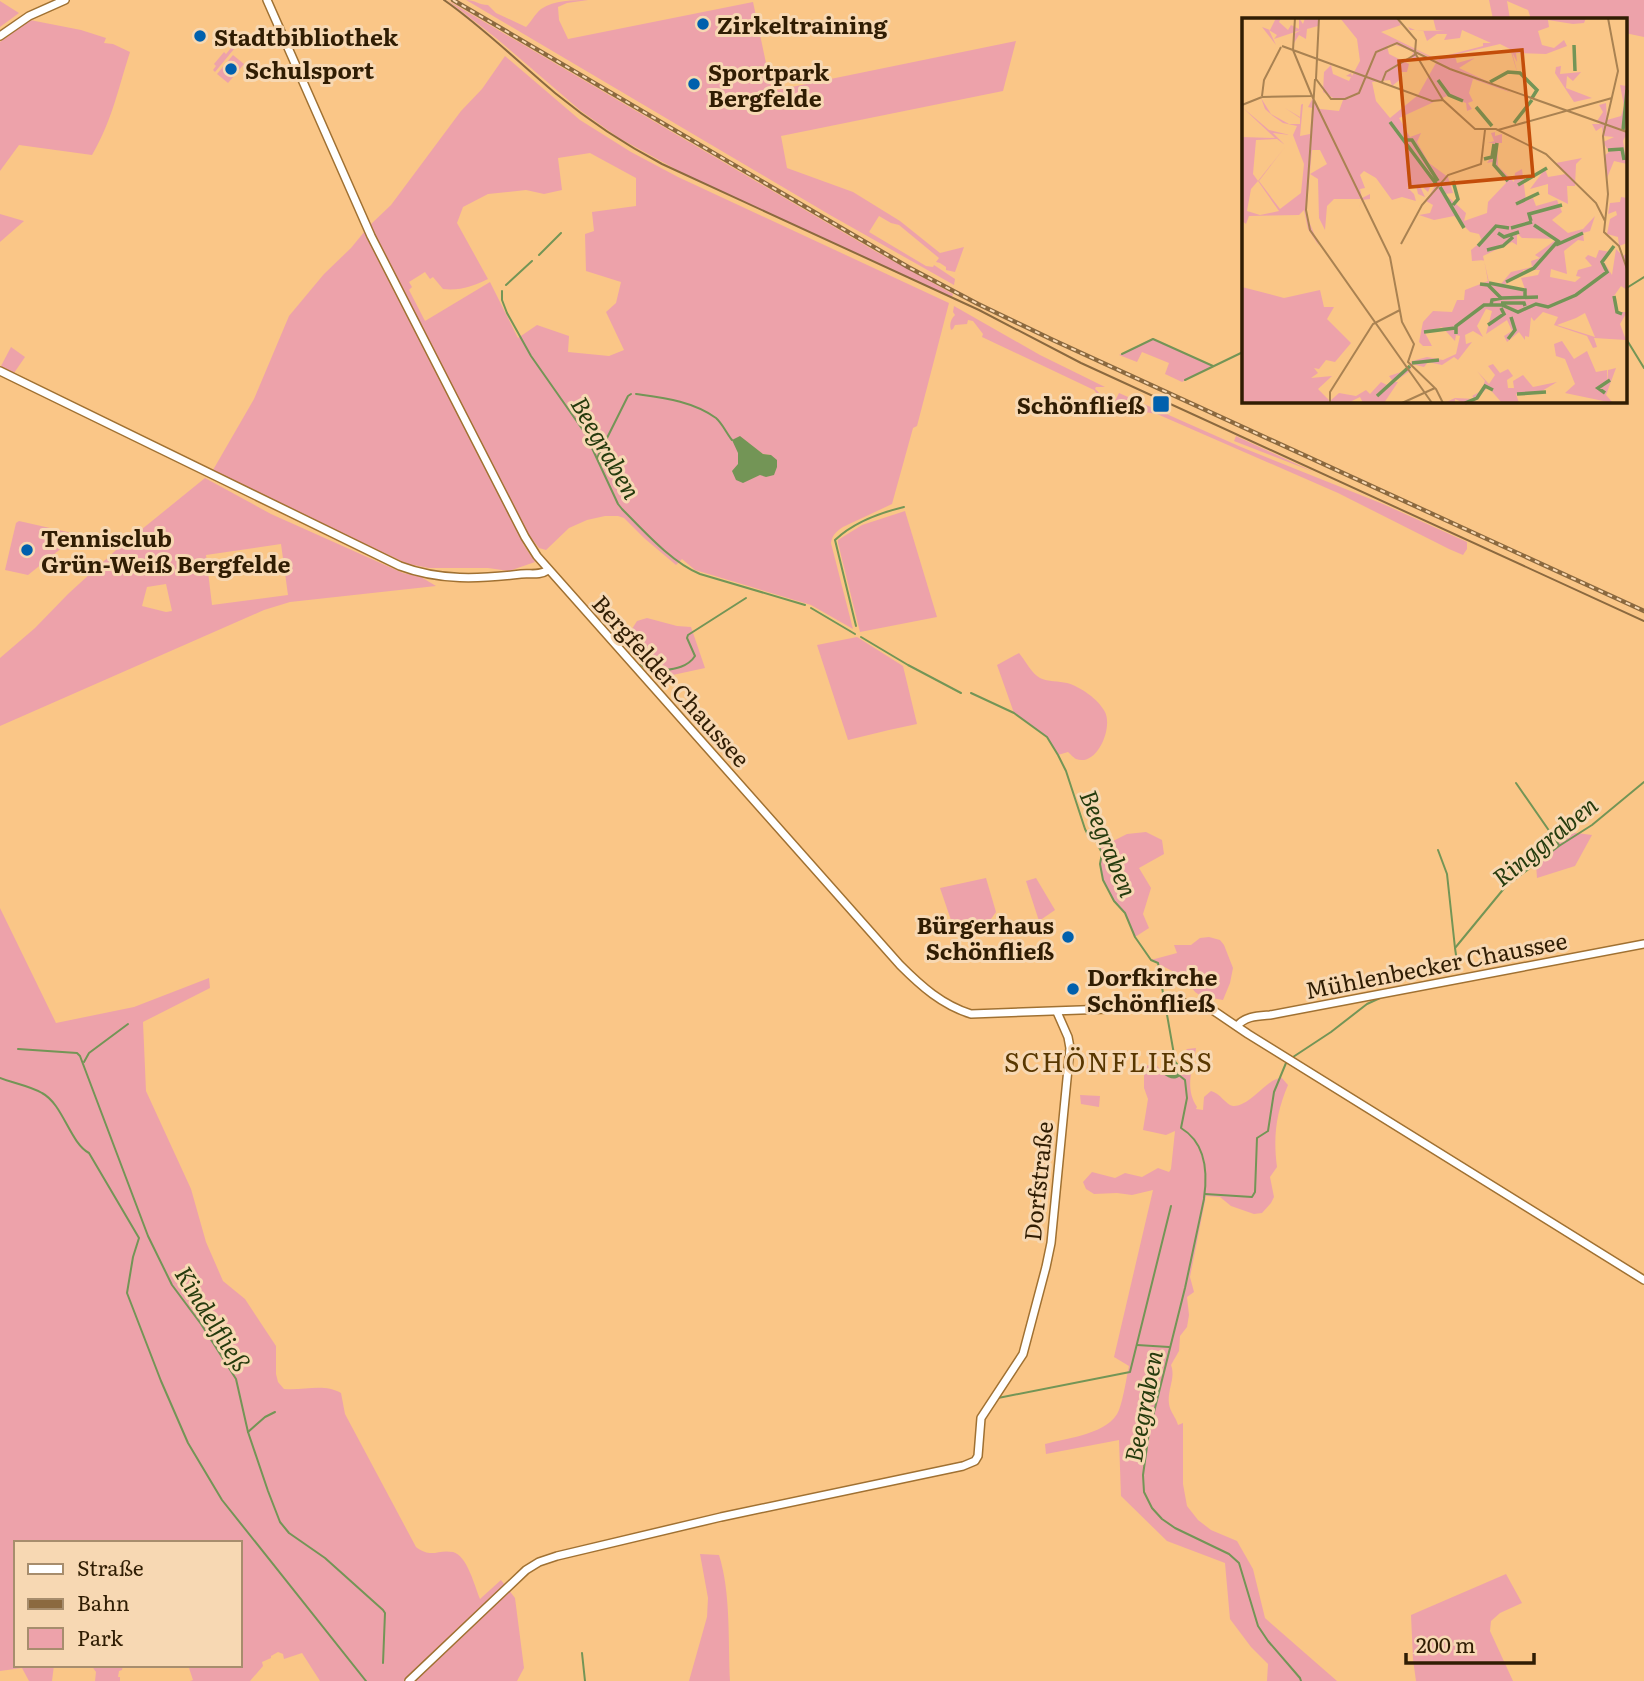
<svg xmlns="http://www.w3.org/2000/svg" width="1644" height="1681" font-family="Literata,serif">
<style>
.green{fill:#eda2aa;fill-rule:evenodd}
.water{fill:#739556}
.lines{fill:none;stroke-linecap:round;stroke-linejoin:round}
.stream{stroke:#739556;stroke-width:2}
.major-casing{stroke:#a07132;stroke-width:10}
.major{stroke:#fff;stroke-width:7}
.tram{stroke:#8b693f;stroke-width:2}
.rail-casing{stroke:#8b693f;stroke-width:4.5}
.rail{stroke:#f7d8b3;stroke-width:2;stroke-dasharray:5;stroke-linecap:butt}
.poi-dot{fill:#0060ad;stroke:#f7d8b3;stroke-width:2.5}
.labels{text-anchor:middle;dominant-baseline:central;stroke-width:6;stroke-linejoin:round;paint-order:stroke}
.poi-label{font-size:23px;font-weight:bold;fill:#301d03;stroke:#f7d8b3;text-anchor:start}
.street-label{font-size:23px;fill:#301d03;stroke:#f7d8b3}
.water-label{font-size:24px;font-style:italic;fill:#263c0e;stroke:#f7d8b3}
.quarter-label{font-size:26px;letter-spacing:2px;fill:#583700;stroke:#f7d8b3}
.inset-river{fill:none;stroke:#739556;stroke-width:3.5}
.inset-road{fill:none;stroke:#a98252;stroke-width:2}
.view{fill:#c34d0a;fill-opacity:0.15;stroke:#c34d0a;stroke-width:3.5}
.inset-edge{fill:none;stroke:#301d03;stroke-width:3.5}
</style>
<rect width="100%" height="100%" fill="#fac687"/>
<g class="green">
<polygon points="447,0 875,251 953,294 952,297 688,176 619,138 581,111 496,38"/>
<path d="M466,0C475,0 479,5 488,5L496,13L526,27C531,22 535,14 541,9C555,0 572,0 588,0L567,3L558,7L559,20L568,39L753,2L772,91L1016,41L1003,91L781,136L787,168L853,192L900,221L940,253L964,247L955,272L946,270V267L940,263L936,262L939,258L899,225L891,223L879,216L869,232L926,266L933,267L934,265L955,279L954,285L830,215Z"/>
<polygon points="1489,0 1644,0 1644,37 1625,33 1625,19 1531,19 1528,10 1507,1 1510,19 1493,19"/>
<polygon points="0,1 19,13 0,27"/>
<path d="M30,20L81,30L106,38L104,43L113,44L130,52C118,89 112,121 92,155L19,145L0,171V42Z"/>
<polygon points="242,35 244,37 215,72 213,70 216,66 214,64 224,52 226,54"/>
<polygon points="233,55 244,64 228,83 217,74"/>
<path d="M505,56L580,120L631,152L678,177L949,303L917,426L913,428L892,504L843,527C837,531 832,535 831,543L853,629L811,605L695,570L682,559L676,565L644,538L624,518L618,516H605L587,520L569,528L546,550L539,548L531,538L523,544L535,562L509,571L488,568H429L408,564L259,495L213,470L254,399L289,316L324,274L351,248L369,226L391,205L461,111L482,89ZM590,153L636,178V206L592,212L594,231L585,234L586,271L621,282L616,303L606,312L624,350L609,356L568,352L569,336L537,325L518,338L490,282L425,321L409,290L412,287L409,282L425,272L430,279L433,277L443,289C460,291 473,286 488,279L457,223L463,207L488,194L526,190L544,194L562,190L558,158ZM740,437L763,454L771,455L760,474L752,478L738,464Z"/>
<polygon points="0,214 24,221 0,242"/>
<path d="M954,306L1040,355L1105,387H1096L1095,389C1102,394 1104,404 1114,403L1119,393L1241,447L1383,504L1467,542V549L1463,555L1449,549L1338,493L1157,414L1115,407L1106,404L1094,390L982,337L983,334L973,321L968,320L967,324L955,325L953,329L951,330C949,324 951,319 955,315L953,312Z"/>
<polygon points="1153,338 1213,366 1182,382 1165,374 1169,363 1142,352 1137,362 1119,355"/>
<polygon points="11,347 25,357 14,373 1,366"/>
<polygon points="1236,436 1238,437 1314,472 1234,441"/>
<path d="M205,478L271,514L403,573L421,577L436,586L290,602L264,610L0,726V658L35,628L68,594L115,551ZM281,544L288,595L212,605L206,555ZM166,584L172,611L166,612L142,606L147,587Z"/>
<polygon points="905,511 937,617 860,632 838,543 838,540 862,525"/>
<polygon points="19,521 72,533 73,539 28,575 5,570 16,523"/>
<polygon points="647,618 677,626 691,627 705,668 659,678 625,640 637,621"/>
<polygon points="857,637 903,666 917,724 889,730 848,740 817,645"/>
<path d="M1019,653C1025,660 1032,674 1040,678C1048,682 1059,681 1067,683C1081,687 1098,699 1105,712C1113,728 1097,767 1076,759C1074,758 1070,754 1068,752L1058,755L1047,737L1014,713L997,665Z"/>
<polygon points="1146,832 1162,840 1164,854 1139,868 1151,888 1143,914 1149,928 1135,937 1125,913 1114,901 1103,880 1100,864 1102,853 1099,848 1127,834"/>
<polygon points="1569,832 1592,835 1575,866 1537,878 1536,864"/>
<polygon points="986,878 996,912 991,919 953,926 940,888"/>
<polygon points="1036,878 1055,910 1039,921 1026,881"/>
<path d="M0,908L56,1023L134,1007L209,978L210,988L143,1022L146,1091L191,1189L206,1242L223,1281L245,1299L276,1346V1374L278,1382L284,1389C304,1391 323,1383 341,1393L345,1414L416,1547C432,1559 437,1549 453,1552C467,1555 475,1587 480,1599L501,1580L515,1598L524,1668L517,1681H320L302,1653L284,1659L283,1654L278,1652L271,1656V1658L262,1662L263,1666L250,1681H190L193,1680L188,1665H240V1543H16V1665H54L52,1681H29L22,1668L0,1671Z"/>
<path d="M1209,937L1220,940L1224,945L1233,968L1230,983L1223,1000C1201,995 1193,999 1188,975L1174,972L1151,960L1177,953L1174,945H1191L1200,938Z"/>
<path d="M1196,1048C1193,1069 1184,1087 1197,1107L1196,1109L1203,1110L1204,1097L1211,1091C1220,1093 1226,1105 1233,1106C1246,1107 1261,1088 1271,1082C1273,1080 1278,1079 1281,1077L1288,1085C1276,1113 1273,1137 1277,1167L1270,1177L1274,1197L1271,1203L1262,1213L1254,1214L1231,1206L1220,1197L1206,1196L1190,1277L1194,1292L1187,1297L1189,1315L1187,1327L1180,1336L1179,1351L1171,1365C1176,1378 1167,1390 1169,1404C1170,1412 1176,1417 1178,1425L1183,1423V1484L1187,1506L1198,1520L1211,1530L1237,1541L1253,1569L1265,1618L1337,1681H1267L1268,1664L1251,1647L1230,1619L1225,1563L1167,1541L1121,1496L1119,1440L1046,1454L1045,1444C1067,1438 1110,1434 1119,1410C1124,1396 1126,1380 1129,1366L1114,1357L1153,1190L1132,1195L1117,1193L1094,1194L1086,1189L1083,1182L1092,1172L1115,1178L1125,1173L1142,1177L1158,1168L1169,1172L1171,1169L1175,1131L1166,1135L1143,1130L1148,1099L1144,1088V1066L1156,1064L1163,1074L1180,1076L1181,1056L1187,1049Z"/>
<polygon points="1080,1095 1100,1096 1099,1107 1081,1104"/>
<path d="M700,1554L719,1555C731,1593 728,1641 730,1681H689L707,1617L708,1598Z"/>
<polygon points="1506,1574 1522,1603 1500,1613 1491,1621 1490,1631 1513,1681 1416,1681 1413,1659 1411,1615"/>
<polygon points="91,1665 123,1665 122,1670 119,1671 118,1677 120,1677 120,1681 95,1681 96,1672"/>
</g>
<g class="water">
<polygon points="740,436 763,454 771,455 777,460 777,467 774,475 766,477 760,475 743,483 736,480 732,471 738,464 738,453 732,440"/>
<path d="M1166,1060H1175L1180,1066V1076C1174,1081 1169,1078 1163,1074L1162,1064Z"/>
</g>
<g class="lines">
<g class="stream">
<polyline points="539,255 561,233"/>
<polyline points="506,285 532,261"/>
<polyline points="1625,289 1644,277"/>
<path d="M502,291V300L507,313L531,356L585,433L618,504L622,509C644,531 671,562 700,574L805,605"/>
<polyline points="1625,337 1644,368"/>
<polyline points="1122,354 1153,339 1213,366"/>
<polyline points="1185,380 1243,352"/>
<path d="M636,394C664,398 692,401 716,418C722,423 727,434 732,440"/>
<polyline points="597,458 628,396 631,394"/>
<polyline points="811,608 855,634"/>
<path d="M856,626L835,540C854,522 879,513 904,507"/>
<polyline points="861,637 908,665 961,693"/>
<polyline points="641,664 645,668"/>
<path d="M653,672C668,669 686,670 695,656L687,638L688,635L746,598"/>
<polyline points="971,693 1014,713 1047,737 1058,755 1066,771 1085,829 1088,835 1096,841 1102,853 1100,864 1103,880 1114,901 1125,913 1135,937 1151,960 1158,963 1164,999"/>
<polyline points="1516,783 1559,845"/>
<polyline points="1438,850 1447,874 1455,948"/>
<polyline points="1378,987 1378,985 1458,969 1455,948 1506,886 1559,846 1592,825 1644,782"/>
<polyline points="1166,1009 1175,1060"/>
<polyline points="18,1049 77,1053 80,1056 148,1236 172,1285 201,1324 236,1379 248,1432 268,1491 280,1522 289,1533 325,1558 383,1610 385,1613 383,1663"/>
<polyline points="1290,1059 1331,1032 1367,1004 1380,998"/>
<polyline points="84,1062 89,1053 128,1024"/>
<path d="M1180,1076L1185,1080L1187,1098L1181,1128C1206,1143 1208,1171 1204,1198"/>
<path d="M0,1078C13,1083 30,1086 42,1093C63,1104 70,1143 89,1153L139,1238L133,1257L127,1293L161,1381L188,1443L222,1500L366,1681"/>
<polyline points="1205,1194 1252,1197 1255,1192 1257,1138 1268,1131 1274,1092 1286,1063"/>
<polyline points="1204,1199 1185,1288 1149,1432 1143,1475 1144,1492 1152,1508 1162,1519 1175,1528 1229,1554 1239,1563 1258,1626 1268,1641 1300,1678 1301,1681"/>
<polyline points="1137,1345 1169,1347"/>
<polyline points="998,1398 1130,1372 1171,1206"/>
<polyline points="248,1432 265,1417 275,1412"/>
<polyline points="582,1653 585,1681"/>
</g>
<g class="major-casing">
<g id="major">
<path d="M267,0L371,236L525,537L537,556L900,965C921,986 942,1005 971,1014L1109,1009L1184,1003L1203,1006L1214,1011L1248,1034L1644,1280"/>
<polyline points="0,36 29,16 65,0"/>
<path d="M0,371L400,566C440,581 479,579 521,574C531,573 539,576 548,570"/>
<path d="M1237,1026C1245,1016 1258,1016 1270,1015L1644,944"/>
<polyline points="409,1681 526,1570 539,1562 557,1556 721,1517 963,1466 975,1461 978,1456 981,1418 1023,1354 1046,1267 1051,1243 1070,1048 1068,1037 1057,1012"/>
</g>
</g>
<use href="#major" class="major"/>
<path class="tram" d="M444,0C484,28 518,62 555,93C588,120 624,144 662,164L979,310L1081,363L1644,621"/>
<g class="rail-casing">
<polyline id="rail" points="453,0 908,267 978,304 1053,340 1644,611"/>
</g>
<use href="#rail" class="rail"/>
</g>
<g class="poi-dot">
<circle cx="703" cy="24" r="7"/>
<circle cx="200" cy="36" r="7"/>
<circle cx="231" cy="69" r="7"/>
<circle cx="694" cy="84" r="7"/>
<rect x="1152" y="395" width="18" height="18" rx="3.5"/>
<circle cx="27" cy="550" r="7"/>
<circle cx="1068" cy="937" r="7"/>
<circle cx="1073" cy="989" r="7"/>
</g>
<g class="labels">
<g class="poi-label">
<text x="717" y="24">Zirkeltraining</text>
<text x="214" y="36">Stadtbibliothek</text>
<text x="245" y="69">Schulsport</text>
<text x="708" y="71">Sportpark<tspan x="708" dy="26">Bergfelde</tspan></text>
<text x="1145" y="404" text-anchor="end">Schönfließ</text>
<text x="41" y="537">Tennisclub<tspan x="41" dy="26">Grün-Weiß Bergfelde</tspan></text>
<text x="1054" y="924" text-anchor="end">Bürgerhaus<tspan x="1054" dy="26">Schönfließ</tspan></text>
<text x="1087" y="976">Dorfkirche<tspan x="1087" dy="26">Schönfließ</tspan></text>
</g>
<g class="street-label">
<text transform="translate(672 680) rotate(48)">Bergfelder Chaussee</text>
<text transform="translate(1436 964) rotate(-11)">Mühlenbecker Chaussee</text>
<text transform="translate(1037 1181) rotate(-84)">Dorfstraße</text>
</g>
<g class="water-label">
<text transform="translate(607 447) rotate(60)">Beegraben</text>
<text transform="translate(1544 840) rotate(-39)">Ringgraben</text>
<text transform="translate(1110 843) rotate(68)">Beegraben</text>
<text transform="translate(214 1318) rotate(58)">Kindelfließ</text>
<text transform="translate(1142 1406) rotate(-79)">Beegraben</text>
</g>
<g class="quarter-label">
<text x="1109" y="1060">SCHÖNFLIESS</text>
</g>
</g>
<g transform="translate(1242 18)">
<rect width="385" height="385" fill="#fac687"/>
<path d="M34,0H39L37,4L46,12L49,7L57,11V0L61,6L63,0H76V8L65,11L64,21L57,17L52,25V16L59,12L32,21L35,17L27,12L34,27L20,9L28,12ZM98,0L155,1L159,7L139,14L196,42L199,39L241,28V25H249L220,12L218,20L202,22L205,16H195L185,23L181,12H168L166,9L173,12L203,13L194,12L191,0H344L342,5L331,6L306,2L307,9L296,13L300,27L312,30L322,22L325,28L304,36L274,35L275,44L270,34L276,57L268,31L258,26L199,40L213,38L215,45L233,40L217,50L270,75L231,61L227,75L231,83L226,85L230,91L225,93L224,85L205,78L157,100L168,119L179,115L175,124L187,145L206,159L211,175L203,176L224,195L222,203L245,195L246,184L264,165L259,152L250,144L245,145L250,138L251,125H246L252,123L249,115L253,114V118L260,116V125H255L256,148L272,164L273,155L280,151L284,183L291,180L294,188L315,182L320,194L310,202L326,215L341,211L353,198L348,213L341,215L342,223L336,222L322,233L325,256L309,251L308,259L333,264L339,259L334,258L336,252L350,248L343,240L346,237L354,240L357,232L369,234L362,244L370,257L374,231L381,238L385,235V272L379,268L372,278L375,294H385L378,306L384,322L352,320L355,329L351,330L345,318L312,307L316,299L301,294L292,303L289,299L287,319L283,318V322L277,314L265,324L262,318L270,313L265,302L244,316L250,293L244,291L235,308L241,319L231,313L223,317L224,326L230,324L216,342L212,339L200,347L186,344L182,349L170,346L168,353L152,364H156L142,385H121L118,379L106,385H0V269L42,280L78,272L82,289H92L85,301L109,325L93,344L84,342L77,351L72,350L76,355L69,360L90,358L76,371L88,383L97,375L114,378L124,372L128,376L139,364L145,367L150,362L147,358L165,352L158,339L166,351L170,343L185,339L201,342L214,336L218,318L214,317L213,323L200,309L183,315L190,328H181L177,324L181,304L191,293L210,294L215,282H222L223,272L246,263L242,242L230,243L229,232L240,223L237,216L228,214L212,198L192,202L177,197L188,195L191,187L184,183L193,168L190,165L186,174L177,166L183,179L176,176L174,167L165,169L172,176L174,183L160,179L150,182L134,160L122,153L118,157L123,170L118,171L120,180L128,176V181L120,182L117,190L120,181H92L85,188L83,212L77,200L76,161L68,156L85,146L78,132H70L64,196L77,228L66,211L62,192L57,197L7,198L4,206L0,203V119L33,120L0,89L27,112L48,117L31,115L43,127L35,121L14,122L11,156L16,163L9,171L5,193L18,197L37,193L16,163L43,129L17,163L38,191L59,175L62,146L51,117L55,108L41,105L31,98L23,91L19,80L29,96L47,106H58V100L43,90L58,99L59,87L60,86H61L58,118L68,116L70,90L66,89L71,80L78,91L97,93L101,82L109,80L93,81L81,74L82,54L89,47L91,56L107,63L109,59L104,58L109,55L110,58L118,43L115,21ZM151,26L172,33L169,39L174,43V36L186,39L162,26L195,43L176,77L148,100L134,83L130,64L148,62L150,68L160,60L159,54H165L167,46L147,36L145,28ZM275,215L280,220L315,221L293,237L298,240L289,243L290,249L269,254L259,266L247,264L241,238L270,224L275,227ZM281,252H298L296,257L279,260L283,271L263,269L265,262L281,256ZM343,295L353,319L315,307L334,300ZM319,48L318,56L339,54L331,63L325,58L324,70L350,80L332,84L313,55L314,49ZM378,67L385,68L381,107L379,111L366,108L385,115L381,123L385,146L372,143L365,160L362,138L367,134L361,124L372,119L361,118L360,109L354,113L350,106H361L355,103L361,94L357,87L364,85L365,102L379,98L382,88ZM340,140L334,146L333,168H325L326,186L306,176V166L288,171L303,151L306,159L324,156L314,145ZM379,179L385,180V225L377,228L376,219L365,216L368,201L375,197L374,193L366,196L368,185L378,184ZM320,323L332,341L345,333L354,354L365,352V368L366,352L374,350L364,377L371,385L323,375L333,366L323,341L314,338L312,326ZM251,346L258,355L266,351L271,358L265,362L266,370H272L271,363L281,357L291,369L315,364L300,373L274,376L277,385H260L246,369L231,385H222L213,381V385H202L213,380L233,381L230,378L239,373L243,363L235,353L247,366L253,357L246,348Z" fill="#eda2aa" fill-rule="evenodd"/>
<path class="inset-river" d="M332,27L333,53M196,62L207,77L221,83M248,64L266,54L278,55L295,72L290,80M234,89L250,108M148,104L195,167M272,105L290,82M381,112L385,72M165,122H170L196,163M255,125L252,147L266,163M366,132L380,131L382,142M242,141L250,139L252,126M276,167L305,150M198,169L222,210M274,186L297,175M211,187L216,181L211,163M289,203L287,196L320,187M269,210L290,204M256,215L262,219L277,214M314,227L341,215M236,228L254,208L267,210M245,232L261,228L271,219M264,264L292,250L316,223L292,207M247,265L283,272V279M238,266L246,267L259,280M372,278L375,294L380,296M259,285H282L283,288M249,287L250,282L260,280L296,279M246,307L262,296L259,290M182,314L213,310M214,316V308L242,287H260L276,294L294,286L306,289L334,277L365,254L360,244L372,228M266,321L273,312L269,299M170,345L197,342M363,375L356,370L368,362M275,376L304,374M135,378L168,348M223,385L235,380L243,368L251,372"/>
<path class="inset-road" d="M53,0L51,32L70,78M77,0L74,61L89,81H103L117,75L134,34L155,25L208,51L385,114M155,0L174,22L173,35L201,82L233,111H254L304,136L354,185L363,203M366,0L376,53L361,118L366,176L362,214L377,228L385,251M40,28L190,83L201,82M73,61L64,192L68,212L190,385M140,64L144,54L174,36M20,78L22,62L39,29M70,78L148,239L160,304L172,326L166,344L194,371L201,385M20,79L69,78M0,87L20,79M256,112L370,80M159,226L180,187L206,157L239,146L243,112M88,385V374L131,306L158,292M160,385L193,370"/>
<path class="view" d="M280,32L291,158L168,169L157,43Z"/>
<rect width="385" height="385" class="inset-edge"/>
</g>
<rect x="14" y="1541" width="228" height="126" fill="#f7d8b3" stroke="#a78d6d" stroke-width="2"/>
<rect x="28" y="1564" width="35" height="10" fill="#ffffff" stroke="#a78d6d" stroke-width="2"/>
<text x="77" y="1576" font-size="21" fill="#301d03">Straße</text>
<rect x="28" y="1599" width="35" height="10" fill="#8b693f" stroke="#a78d6d" stroke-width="2"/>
<text x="77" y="1611" font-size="21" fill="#301d03">Bahn</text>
<rect x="28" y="1628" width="35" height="21" fill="#eda2aa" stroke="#a78d6d" stroke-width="2"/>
<text x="77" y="1646" font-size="21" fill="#301d03">Park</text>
<path d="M1406 1653v10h128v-10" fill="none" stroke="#301d03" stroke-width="3.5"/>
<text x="1416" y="1653" font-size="21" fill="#301d03" stroke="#f7d8b3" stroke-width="5" paint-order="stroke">200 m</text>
</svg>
